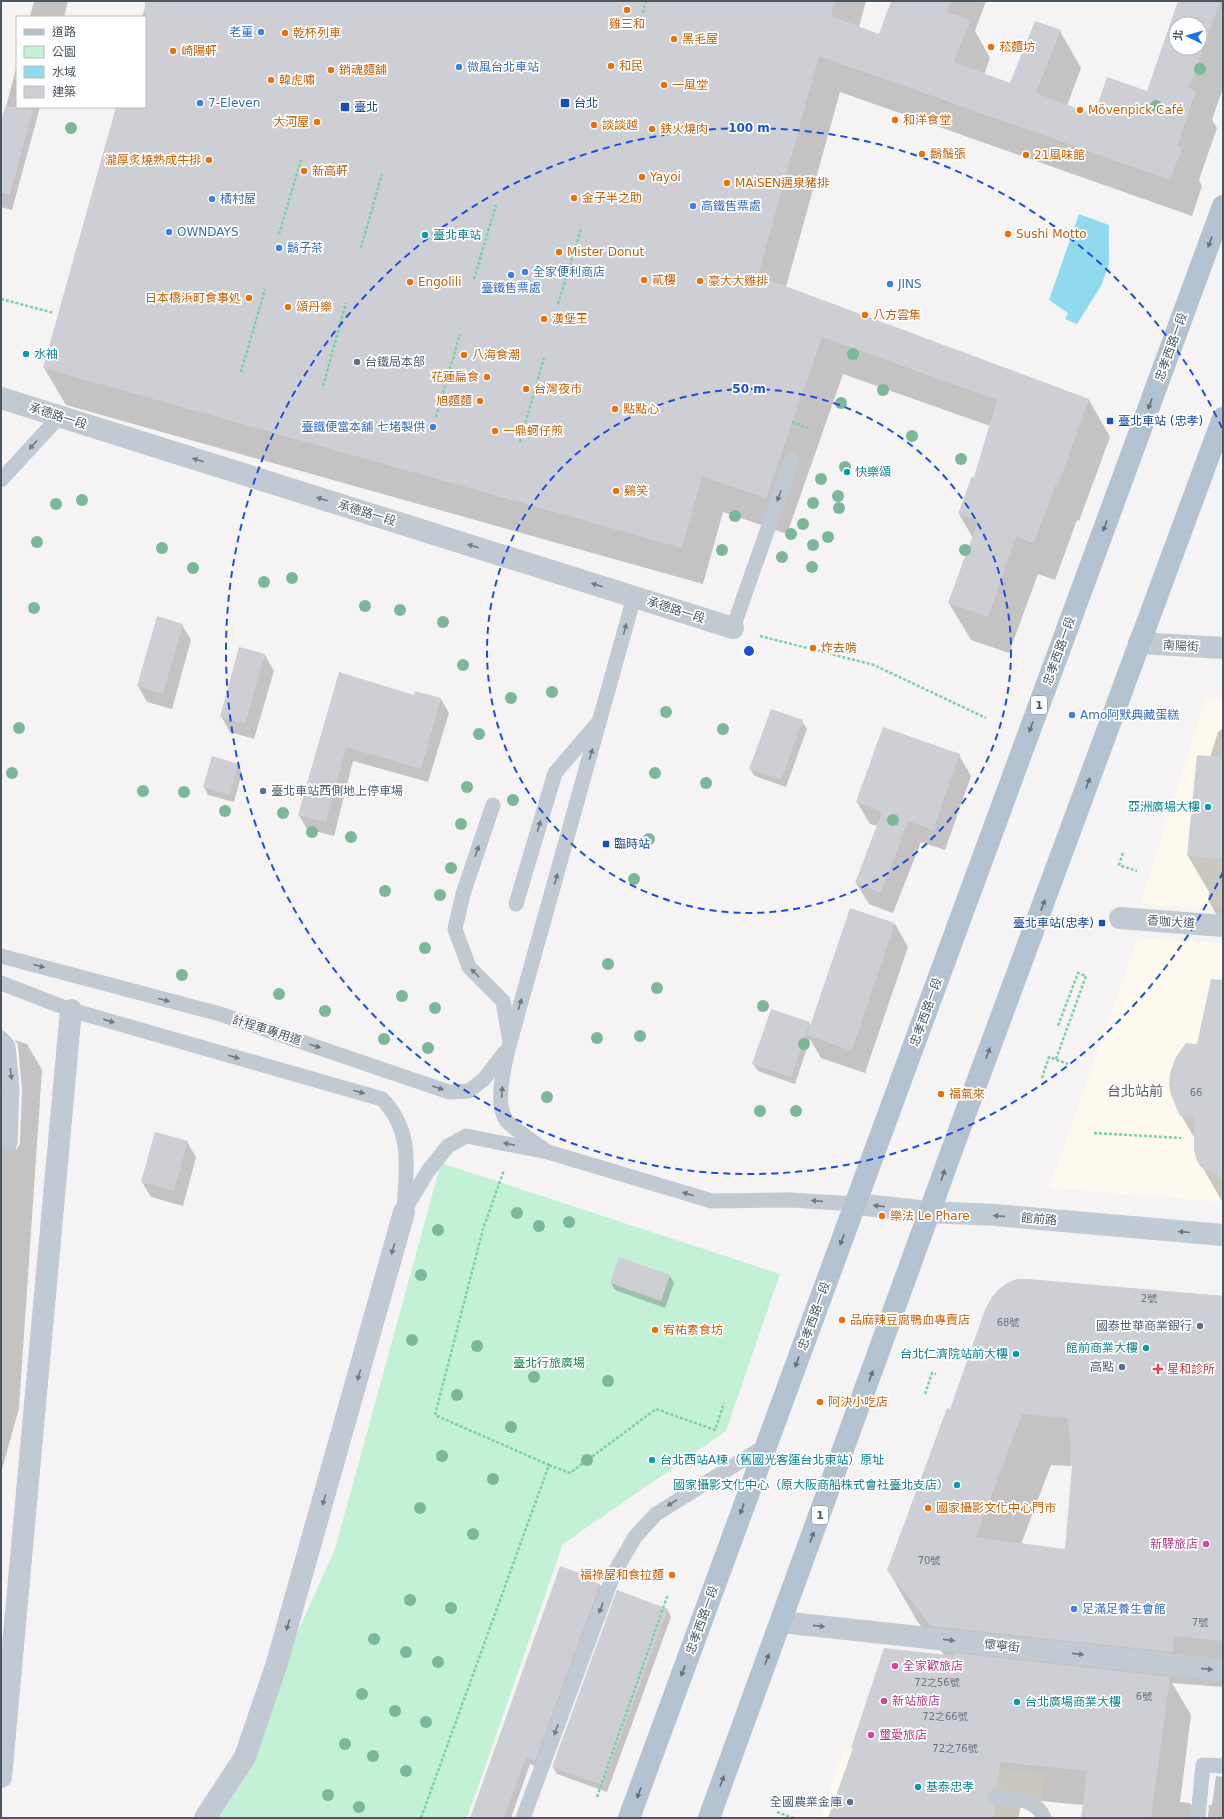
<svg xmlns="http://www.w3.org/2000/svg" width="1224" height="1819" font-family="'DejaVu Sans','Noto Sans TC',sans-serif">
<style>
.commercial{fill:#fdf9ef}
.green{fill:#c3f1d5}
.water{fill:#90daee}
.shadow{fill:#0003;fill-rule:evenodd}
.building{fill:#cdcfd5;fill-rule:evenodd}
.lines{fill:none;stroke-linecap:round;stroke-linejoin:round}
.path{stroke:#7ad0a6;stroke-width:2.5;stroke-dasharray:3 2;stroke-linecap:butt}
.lane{stroke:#c1cad2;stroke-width:15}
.street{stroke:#c1cad2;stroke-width:22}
.secondary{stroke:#c1cbd6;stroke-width:22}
.primary{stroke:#b3c2d1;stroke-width:22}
.tree{fill:#7bb799}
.oneway{fill:#64717d}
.oneway2{fill:#6e7983}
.oneway3{fill:#6e7984}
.ring{fill:none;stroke:#1d4ed8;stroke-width:2;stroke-dasharray:7 5}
.food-dot{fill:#e8710a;stroke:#fff;stroke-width:1.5}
.shop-dot{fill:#3f7fe0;stroke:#fff;stroke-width:1.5}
.transit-dot{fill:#1a4fb4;stroke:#fff;stroke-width:1.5}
.culture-dot{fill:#0f9aa8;stroke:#fff;stroke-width:1.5}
.service-dot{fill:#5c6f8a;stroke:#fff;stroke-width:1.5}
.health-dot{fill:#e0444e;stroke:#fff;stroke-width:1.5}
.hotel-dot{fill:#d1479c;stroke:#fff;stroke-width:1.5}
.labels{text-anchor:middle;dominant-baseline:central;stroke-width:3.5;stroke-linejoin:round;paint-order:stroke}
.number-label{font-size:10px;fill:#6b747e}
.shield{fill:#fff;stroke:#808990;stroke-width:1}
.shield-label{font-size:11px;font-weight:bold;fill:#4a5661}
.food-label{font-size:12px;fill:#c56008;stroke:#fff;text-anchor:start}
.shop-label{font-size:12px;fill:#366cbe;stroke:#fff;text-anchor:start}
.transit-label{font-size:12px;fill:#164399;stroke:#fff;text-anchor:start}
.culture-label{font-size:12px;fill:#0d838f;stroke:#fff;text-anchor:start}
.street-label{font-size:12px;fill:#4a5661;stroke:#fff}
.service-label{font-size:12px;fill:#4e5e75;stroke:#fff;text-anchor:end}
.park-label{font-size:12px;fill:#17864f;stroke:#fff}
.health-label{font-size:12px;fill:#be3a42;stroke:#fff;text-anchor:start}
.hotel-label{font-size:12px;fill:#b23c85;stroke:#fff;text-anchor:start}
.quarter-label{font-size:14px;fill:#5f6368;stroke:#fff}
.centre{fill:#1d4ed8;stroke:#fff;stroke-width:2}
.ring-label{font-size:12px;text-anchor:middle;font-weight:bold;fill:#1d4ed8;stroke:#fff;stroke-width:3.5;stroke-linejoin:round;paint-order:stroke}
</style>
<rect width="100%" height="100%" fill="#f5f3f3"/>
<g class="commercial">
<polygon points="1206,698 1223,700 1223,909 1140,904"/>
<polygon points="1138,937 1223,944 1223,1202 1049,1188"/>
<polygon points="844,1750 1044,1773 1040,1818 820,1818"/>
</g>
<polygon class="green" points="441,1163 780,1274 726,1431 563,1544 467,1818 193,1818 252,1733 335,1549"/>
<polygon class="water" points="1079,214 1109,225 1109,264 1101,286 1077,324 1065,319 1068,313 1049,300"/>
<g class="shadow">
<polygon points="34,1 68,1 64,17 30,17"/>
<path d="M147,1H866L859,27L879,35L892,1H986L975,31L990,58L984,75L1011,85L1060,31L1081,68L1067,106L1094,116L1147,92L1179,1H1223V88L1212,120L1217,128L1199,180L1202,186L1192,216L840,92L786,287L1089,400L1110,437L1079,521L1077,520L1055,580L1038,574L1009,653L971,640L949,603L973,538L959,514L972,477L975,478L990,426L843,374L787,534L723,512L703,584L66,405L44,368L117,107H145V17H142ZM1176,24H1200V48H1176Z"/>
<polygon points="17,65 17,107 40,107 12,210 1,207 1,125"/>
<polygon points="158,617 182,625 191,640 172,709 147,702 138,686"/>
<polygon points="240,648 265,655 274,671 254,739 230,732 221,716"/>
<polygon points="340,674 415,696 441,699 449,713 428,782 353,761 334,836 307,829 299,815"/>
<polygon points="802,721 807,729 786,787 755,776 750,769"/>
<polygon points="1223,728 1223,926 1208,900 1209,892 1188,856 1210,757 1218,732"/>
<polygon points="959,755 971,776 945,850 921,842 893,913 869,904 856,883 878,826 870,824 857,802"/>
<polygon points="238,765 242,773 234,802 208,795 204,787"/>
<polygon points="895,924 908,947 865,1073 821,1058 810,1039 795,1084 758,1071 753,1064 809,1023 811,1026"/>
<polygon points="1223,996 1223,1203 1197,1158 1195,1139 1181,1115 1198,1045"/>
<polygon points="15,1040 27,1044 42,1070 19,1408 1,1473 1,1044 17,1116 16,1150 20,1144 22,1089 18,1045"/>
<polygon points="187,1142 196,1157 183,1206 151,1197 142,1182"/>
<polygon points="670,1276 674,1283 665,1308 615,1290 611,1283"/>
<path d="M1094,1286L1223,1296V1687L1172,1683L1191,1715L1180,1802L1190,1803L1199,1818H1082L1083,1805L1021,1799L1019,1818H829L853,1749L852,1747L945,1656L917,1621L888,1570L950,1410ZM1051,1465L1072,1466L1073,1469L1066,1550L1021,1544Z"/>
<polygon points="589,1578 592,1582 600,1585 604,1592 539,1768 530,1764 511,1818 471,1818"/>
<polygon points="667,1609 671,1617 607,1792 557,1774 553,1767"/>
<polygon points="1216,1776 1223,1777 1223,1818 1208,1818 1209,1805 1212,1805"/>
</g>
<g class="building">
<path d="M145,1H835L831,16L879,34L891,1H951L947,12L970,20L954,62L1010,83L1035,21L1061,30L1036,93L1094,115L1107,77L1147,91L1178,1H1220L1189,88L1196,91L1177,146L1182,148L1170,180L819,56L758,276L1089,399L1058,485L1056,484L1034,543L1016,537L988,617L948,603L978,521L958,514L972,476L974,477L997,400L822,337L766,498L702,476L682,548L43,368L116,107H145ZM1176,24H1200V48H1176Z"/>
<polygon points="5,107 34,107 10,194 1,193 1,121"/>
<polygon points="157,616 183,624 163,694 137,686"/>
<polygon points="239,647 265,654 245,724 220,717"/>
<polygon points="339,672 414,695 415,691 441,698 421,769 346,747 326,822 298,815"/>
<polygon points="771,709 803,720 781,780 749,769"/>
<polygon points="883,727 960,754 933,830 908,821 881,893 855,883 882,812 856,802"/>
<polygon points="1197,755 1223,757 1223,859 1187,856"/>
<polygon points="212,756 238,764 230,795 203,787"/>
<polygon points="850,908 895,923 852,1051 807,1035"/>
<polygon points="1211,979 1223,980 1223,1179 1201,1167 1197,1161 1194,1150 1194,1117 1180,1116 1171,1095 1169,1084 1170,1073 1176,1057 1186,1043 1197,1044"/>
<polygon points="771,1009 810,1022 791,1077 752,1064"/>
<polygon points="155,1132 188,1141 174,1191 141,1182"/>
<polygon points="619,1257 670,1275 661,1301 610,1283"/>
<path d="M1017,1279H1028L1223,1296V1641L1174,1636L1173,1652L931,1626L887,1570L947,1408L950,1409L985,1310L992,1297L999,1289L1007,1283ZM1022,1414L1067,1418L1071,1443L1070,1466H1072L1065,1549L976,1537Z"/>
<polygon points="560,1566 590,1577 589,1580 600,1584 535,1761 526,1757 504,1818 470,1818"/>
<polygon points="617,1590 668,1609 603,1785 552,1767"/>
<polygon points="884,1648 955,1656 953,1653 1170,1677 1151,1818 1081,1818 1087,1771 1000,1762 997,1788 992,1789 987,1796 988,1801 995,1806 994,1818 828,1818 853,1748 851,1748"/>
</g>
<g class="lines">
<g class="path">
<polyline points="643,13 646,1"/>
<polyline points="279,234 301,160"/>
<polyline points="361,248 382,174"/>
<polyline points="474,279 496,205"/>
<polyline points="1,299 54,313"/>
<polyline points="558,304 581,229"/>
<polyline points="241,372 265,289"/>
<polyline points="323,386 346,303"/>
<polyline points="436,417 460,334"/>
<polyline points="792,422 808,428"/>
<polyline points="520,442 544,358"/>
<polyline points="760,636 874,665 986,718"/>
<polyline points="1123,853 1119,865 1137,871"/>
<polyline points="1056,1059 1086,976 1078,973 1058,1026"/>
<polyline points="1042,1078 1049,1057 1068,1064"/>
<polyline points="1094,1133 1181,1138"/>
<polyline points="925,1394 932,1373 936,1374"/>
<polyline points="549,1465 570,1473 656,1409 715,1430 724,1403"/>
<polyline points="597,1797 668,1594"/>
<polyline points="777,1812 793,1818"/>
<polyline points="421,1818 549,1465 435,1415 483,1229 504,1170"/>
</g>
<g class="lane">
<polyline points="1,480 59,417"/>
<polyline points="733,628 792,460"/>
<polyline points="493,805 463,894 455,929 469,967 503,1001 509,1037"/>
<polyline points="516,904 555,773 598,723"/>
<polyline points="1,956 220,1014 449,1092 469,1091 484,1079 505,1052"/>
<path d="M1,983L71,1010L382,1099C414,1132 406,1169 404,1212"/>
<polyline points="1,1038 8,1046 12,1089 10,1143"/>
<path d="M548,1152C540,1146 510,1127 506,1120C494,1103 505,1061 510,1042L634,597"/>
<polyline points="404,1211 428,1171 448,1146 466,1136 548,1152 712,1201 791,1200 856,1204"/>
<path d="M996,1797C1013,1799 1037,1798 1044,1818"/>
<polyline points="523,1818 614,1573 635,1537 656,1514 765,1446"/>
<polyline points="1198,1818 1203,1765 1223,1766"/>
</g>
<g class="street">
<polyline points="1,398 733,628"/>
<polyline points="1139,643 1223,648"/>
<polyline points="1120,918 1223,926"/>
<polyline points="781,1622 1223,1670"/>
<polyline points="1,1777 71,1010"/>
<polyline points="205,1818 245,1757 277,1663 404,1212"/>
</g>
<polyline class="secondary" points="856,1204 930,1212 995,1215 1223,1235"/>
<g class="primary">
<polyline points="629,1818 1223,206"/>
<polyline points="709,1818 960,1128 1223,418"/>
</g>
</g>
<g class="tree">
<circle cx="1200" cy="69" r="6"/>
<circle cx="1156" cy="106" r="6"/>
<circle cx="71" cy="128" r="6"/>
<circle cx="853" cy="354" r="6"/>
<circle cx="883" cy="390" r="6"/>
<circle cx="841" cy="403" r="6"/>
<circle cx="912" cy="436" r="6"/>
<circle cx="961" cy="459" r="6"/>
<circle cx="845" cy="467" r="6"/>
<circle cx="821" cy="479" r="6"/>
<circle cx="838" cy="496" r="6"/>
<circle cx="82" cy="500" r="6"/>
<circle cx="813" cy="503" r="6"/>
<circle cx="56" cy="504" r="6"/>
<circle cx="839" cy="508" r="6"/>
<circle cx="735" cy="516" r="6"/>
<circle cx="803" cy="524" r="6"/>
<circle cx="791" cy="534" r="6"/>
<circle cx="828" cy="537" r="6"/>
<circle cx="37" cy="542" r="6"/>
<circle cx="813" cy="545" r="6"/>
<circle cx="162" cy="548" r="6"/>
<circle cx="722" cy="550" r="6"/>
<circle cx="965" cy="550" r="6"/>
<circle cx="782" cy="557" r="6"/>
<circle cx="812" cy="567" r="6"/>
<circle cx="193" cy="568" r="6"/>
<circle cx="292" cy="578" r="6"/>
<circle cx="264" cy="582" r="6"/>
<circle cx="365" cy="606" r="6"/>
<circle cx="34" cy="608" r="6"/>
<circle cx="400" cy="610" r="6"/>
<circle cx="443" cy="622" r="6"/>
<circle cx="463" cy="665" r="6"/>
<circle cx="552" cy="692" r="6"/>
<circle cx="511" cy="698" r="6"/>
<circle cx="666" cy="712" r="6"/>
<circle cx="19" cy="728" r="6"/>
<circle cx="723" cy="729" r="6"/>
<circle cx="479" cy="734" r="6"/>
<circle cx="12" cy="773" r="6"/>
<circle cx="655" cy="773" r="6"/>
<circle cx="706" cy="783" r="6"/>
<circle cx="467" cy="787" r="6"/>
<circle cx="143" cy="791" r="6"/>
<circle cx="184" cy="792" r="6"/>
<circle cx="513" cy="800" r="6"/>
<circle cx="225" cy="811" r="6"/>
<circle cx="283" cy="813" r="6"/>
<circle cx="893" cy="820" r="6"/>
<circle cx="461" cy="824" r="6"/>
<circle cx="312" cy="832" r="6"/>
<circle cx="351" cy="837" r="6"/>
<circle cx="649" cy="839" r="6"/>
<circle cx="451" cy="868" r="6"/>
<circle cx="634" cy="879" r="6"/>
<circle cx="385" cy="891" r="6"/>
<circle cx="440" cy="895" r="6"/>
<circle cx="425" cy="948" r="6"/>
<circle cx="608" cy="964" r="6"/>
<circle cx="182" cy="975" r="6"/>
<circle cx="657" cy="988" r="6"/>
<circle cx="279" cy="994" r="6"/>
<circle cx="402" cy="996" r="6"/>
<circle cx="763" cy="1006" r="6"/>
<circle cx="435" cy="1008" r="6"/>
<circle cx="325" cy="1011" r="6"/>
<circle cx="640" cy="1036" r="6"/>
<circle cx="597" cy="1038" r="6"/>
<circle cx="384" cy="1039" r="6"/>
<circle cx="804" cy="1044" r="6"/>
<circle cx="428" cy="1048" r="6"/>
<circle cx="547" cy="1097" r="6"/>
<circle cx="760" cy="1111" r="6"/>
<circle cx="796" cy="1111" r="6"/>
<circle cx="517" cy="1213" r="6"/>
<circle cx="569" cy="1222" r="6"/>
<circle cx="539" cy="1226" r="6"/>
<circle cx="438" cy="1230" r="6"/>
<circle cx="421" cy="1275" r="6"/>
<circle cx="412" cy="1340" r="6"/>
<circle cx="477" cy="1346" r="6"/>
<circle cx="534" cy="1377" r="6"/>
<circle cx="608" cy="1381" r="6"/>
<circle cx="457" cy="1395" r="6"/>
<circle cx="511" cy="1427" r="6"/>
<circle cx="442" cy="1456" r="6"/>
<circle cx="587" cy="1460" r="6"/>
<circle cx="493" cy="1479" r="6"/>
<circle cx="420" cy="1508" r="6"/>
<circle cx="473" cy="1534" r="6"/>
<circle cx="410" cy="1600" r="6"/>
<circle cx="451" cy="1608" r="6"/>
<circle cx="374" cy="1639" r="6"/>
<circle cx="406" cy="1652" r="6"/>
<circle cx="438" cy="1662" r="6"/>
<circle cx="362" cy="1694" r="6"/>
<circle cx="395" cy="1711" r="6"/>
<circle cx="426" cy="1722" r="6"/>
<circle cx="345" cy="1744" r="6"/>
<circle cx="373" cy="1756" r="6"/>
<circle cx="406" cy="1771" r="6"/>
<circle cx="328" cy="1795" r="6"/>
<circle cx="359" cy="1807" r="6"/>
</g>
<defs><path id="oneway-solid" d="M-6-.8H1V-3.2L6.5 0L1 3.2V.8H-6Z"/></defs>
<g class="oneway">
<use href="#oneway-solid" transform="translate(1210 242) rotate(110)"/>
<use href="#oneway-solid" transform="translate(1150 404) rotate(110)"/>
<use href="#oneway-solid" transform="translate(1105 526) rotate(110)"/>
<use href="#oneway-solid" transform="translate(1031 727) rotate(110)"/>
<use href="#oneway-solid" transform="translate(1088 783) rotate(-70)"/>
<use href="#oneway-solid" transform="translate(1043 905) rotate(-70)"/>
<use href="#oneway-solid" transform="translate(988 1053) rotate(-70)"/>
<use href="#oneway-solid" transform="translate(943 1175) rotate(-71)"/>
<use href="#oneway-solid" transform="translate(842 1240) rotate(111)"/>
<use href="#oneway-solid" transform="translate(797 1362) rotate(110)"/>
<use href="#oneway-solid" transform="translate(871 1376) rotate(-70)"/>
<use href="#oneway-solid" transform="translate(742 1509) rotate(110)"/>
<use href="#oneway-solid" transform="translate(812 1537) rotate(-70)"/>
<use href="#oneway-solid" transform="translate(767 1659) rotate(-70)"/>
<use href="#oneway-solid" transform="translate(683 1671) rotate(110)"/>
<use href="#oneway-solid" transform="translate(722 1781) rotate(-70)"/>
<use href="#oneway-solid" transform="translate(639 1793) rotate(110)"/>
</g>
<g class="oneway2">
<use href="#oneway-solid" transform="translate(33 445) rotate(133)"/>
<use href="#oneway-solid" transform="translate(198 460) rotate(-163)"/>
<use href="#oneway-solid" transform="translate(779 496) rotate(109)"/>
<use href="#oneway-solid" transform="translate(322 499) rotate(-163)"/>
<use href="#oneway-solid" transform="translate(473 546) rotate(-163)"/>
<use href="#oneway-solid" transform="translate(597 585) rotate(-163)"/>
<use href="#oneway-solid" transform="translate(625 629) rotate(-75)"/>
<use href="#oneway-solid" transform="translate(591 754) rotate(-74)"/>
<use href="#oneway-solid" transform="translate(539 826) rotate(-74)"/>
<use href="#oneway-solid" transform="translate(477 851) rotate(-71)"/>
<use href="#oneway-solid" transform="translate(556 879) rotate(-74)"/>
<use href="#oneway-solid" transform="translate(39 966) rotate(15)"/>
<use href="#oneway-solid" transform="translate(475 973) rotate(-135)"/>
<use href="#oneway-solid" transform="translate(164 1000) rotate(15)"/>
<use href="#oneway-solid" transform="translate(520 1004) rotate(-74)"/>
<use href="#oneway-solid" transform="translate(109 1021) rotate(16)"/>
<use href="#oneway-solid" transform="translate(315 1046) rotate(18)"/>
<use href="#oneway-solid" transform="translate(234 1057) rotate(16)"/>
<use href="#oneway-solid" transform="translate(11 1074) rotate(84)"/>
<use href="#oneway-solid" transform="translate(438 1088) rotate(19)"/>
<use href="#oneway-solid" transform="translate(359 1092) rotate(16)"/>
<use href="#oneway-solid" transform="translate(502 1092) rotate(-86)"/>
<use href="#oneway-solid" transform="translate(509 1144) rotate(-168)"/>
<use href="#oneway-solid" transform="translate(688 1194) rotate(-163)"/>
<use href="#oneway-solid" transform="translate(817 1201) rotate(-176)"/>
<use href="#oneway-solid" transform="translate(393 1249) rotate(106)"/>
<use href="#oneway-solid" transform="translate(359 1375) rotate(106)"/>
<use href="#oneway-solid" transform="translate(324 1500) rotate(106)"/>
<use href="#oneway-solid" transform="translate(672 1503) rotate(147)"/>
<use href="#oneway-solid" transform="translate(601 1608) rotate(110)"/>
<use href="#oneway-solid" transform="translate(288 1625) rotate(106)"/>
<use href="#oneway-solid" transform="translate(819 1626) rotate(6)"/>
<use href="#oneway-solid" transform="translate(949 1640) rotate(6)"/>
<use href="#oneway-solid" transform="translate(1078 1654) rotate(6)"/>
<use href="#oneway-solid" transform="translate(1207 1669) rotate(6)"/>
<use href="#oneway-solid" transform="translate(556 1730) rotate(110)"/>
</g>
<g class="oneway3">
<use href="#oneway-solid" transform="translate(879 1206) rotate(-173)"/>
<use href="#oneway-solid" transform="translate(999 1216) rotate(-176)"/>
<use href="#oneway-solid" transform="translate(1184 1232) rotate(-175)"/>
</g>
<g class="ring">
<circle cx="749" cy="651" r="262"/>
<path d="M1223 872A523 523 0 1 1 1223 430"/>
</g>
<g class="food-dot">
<circle cx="627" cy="10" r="4"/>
<circle cx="285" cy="33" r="4"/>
<circle cx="674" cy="39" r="4"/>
<circle cx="991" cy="47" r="4"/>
<circle cx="173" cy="51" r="4"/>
<circle cx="611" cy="66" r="4"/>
<circle cx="331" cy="70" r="4"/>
<circle cx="271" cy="80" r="4"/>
<circle cx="664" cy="85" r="4"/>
<circle cx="1080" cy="110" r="4"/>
<circle cx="895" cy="120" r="4"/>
<circle cx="317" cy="122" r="4"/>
<circle cx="594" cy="125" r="4"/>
<circle cx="652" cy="129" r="4"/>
<circle cx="922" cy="154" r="4"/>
<circle cx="1026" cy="155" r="4"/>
<circle cx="209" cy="160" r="4"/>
<circle cx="304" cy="171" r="4"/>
<circle cx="642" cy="177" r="4"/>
<circle cx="727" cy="183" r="4"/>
<circle cx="574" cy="198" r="4"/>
<circle cx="1008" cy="234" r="4"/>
<circle cx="559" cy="252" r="4"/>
<circle cx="644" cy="280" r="4"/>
<circle cx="700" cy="281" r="4"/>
<circle cx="410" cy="282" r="4"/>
<circle cx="249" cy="298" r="4"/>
<circle cx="288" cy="307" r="4"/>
<circle cx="865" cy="315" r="4"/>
<circle cx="544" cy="319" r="4"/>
<circle cx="464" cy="355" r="4"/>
<circle cx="487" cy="377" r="4"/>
<circle cx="526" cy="389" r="4"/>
<circle cx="480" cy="401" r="4"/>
<circle cx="615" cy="409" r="4"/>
<circle cx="495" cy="431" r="4"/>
<circle cx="616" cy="491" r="4"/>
<circle cx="813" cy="648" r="4"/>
<circle cx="941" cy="1094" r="4"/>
<circle cx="882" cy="1216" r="4"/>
<circle cx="842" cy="1320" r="4"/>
<circle cx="655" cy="1330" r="4"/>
<circle cx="820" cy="1402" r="4"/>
<circle cx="928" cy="1508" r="4"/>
<circle cx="672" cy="1575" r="4"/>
</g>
<g class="shop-dot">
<circle cx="261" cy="32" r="4"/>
<circle cx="459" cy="67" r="4"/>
<circle cx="200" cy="103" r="4"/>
<circle cx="212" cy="199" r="4"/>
<circle cx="693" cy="206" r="4"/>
<circle cx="169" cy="232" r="4"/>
<circle cx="279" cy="248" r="4"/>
<circle cx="525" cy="272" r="4"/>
<circle cx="511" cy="275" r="4"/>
<circle cx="890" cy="284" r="4"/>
<circle cx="433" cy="427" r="4"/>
<circle cx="1072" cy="715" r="4"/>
<circle cx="1074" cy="1609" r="4"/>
</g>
<g class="transit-dot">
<rect x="560" y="98" width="10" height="10" rx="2"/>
<rect x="340" y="102" width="10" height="10" rx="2"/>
<rect x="1106" y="417" width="8" height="8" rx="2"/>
<rect x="602" y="840" width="8" height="8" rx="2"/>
<rect x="1098" y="919" width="8" height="8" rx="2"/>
</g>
<g class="culture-dot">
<circle cx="425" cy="235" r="4"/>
<circle cx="26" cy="354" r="4"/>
<circle cx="847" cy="472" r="4"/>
<circle cx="1208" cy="807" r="4"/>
<circle cx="1146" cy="1348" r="4"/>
<circle cx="1016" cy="1354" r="4"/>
<circle cx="652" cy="1460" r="4"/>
<circle cx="957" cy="1485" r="4"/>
<circle cx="1017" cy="1702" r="4"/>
<circle cx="918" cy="1787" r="4"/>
</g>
<g class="service-dot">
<circle cx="357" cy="362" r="4"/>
<circle cx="263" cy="791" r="4"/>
<circle cx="1200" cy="1326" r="4"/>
<circle cx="1122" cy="1367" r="4"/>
<circle cx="850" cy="1802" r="4"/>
</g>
<path class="health-dot" d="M1156 1363h4v4h4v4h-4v4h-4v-4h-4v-4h4z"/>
<g class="hotel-dot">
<circle cx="1206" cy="1544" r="4"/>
<circle cx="895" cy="1666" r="4"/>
<circle cx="884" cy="1701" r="4"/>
<circle cx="871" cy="1735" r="4"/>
</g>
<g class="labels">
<g class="number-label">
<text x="1196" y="1092">66</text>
<text x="1149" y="1298">2號</text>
<text x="1008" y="1322">68號</text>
<text x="929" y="1560">70號</text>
<text x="1200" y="1622">7號</text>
<text x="937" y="1682">72之56號</text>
<text x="1144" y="1696">6號</text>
<text x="945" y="1716">72之66號</text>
<text x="955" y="1748">72之76號</text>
</g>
<g class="shield">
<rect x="1031" y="696" width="16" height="18" rx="3"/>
<rect x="812" y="1506" width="16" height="18" rx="3"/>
</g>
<g class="shield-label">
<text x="1039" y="705">1</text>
<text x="820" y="1515">1</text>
</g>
<g class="food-label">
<text x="627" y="24" text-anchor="middle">雞三和</text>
<text x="293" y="33">乾杯列車</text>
<text x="682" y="39">黑毛屋</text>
<text x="999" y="47">菘麵坊</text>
<text x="181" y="51">崎陽軒</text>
<text x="619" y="66">和民</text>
<text x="339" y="70">銷魂麵舖</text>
<text x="279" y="80">韓虎嘯</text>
<text x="672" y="85">一風堂</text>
<text x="1088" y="110">Mövenpick Café</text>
<text x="903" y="120">和洋食堂</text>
<text x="309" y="122" text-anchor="end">大河屋</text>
<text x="602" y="125">談談越</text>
<text x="660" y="129">鉄火燒肉</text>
<text x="930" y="154">鬍鬚張</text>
<text x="1034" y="155">21風味館</text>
<text x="201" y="160" text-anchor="end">瀧厚炙燒熟成牛排</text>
<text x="312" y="171">新高軒</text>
<text x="650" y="177">Yayoi</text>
<text x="735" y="183">MAiSEN邁泉豬排</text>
<text x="582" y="198">金子半之助</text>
<text x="1016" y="234">Sushi Motto</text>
<text x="567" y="252">Mister Donut</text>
<text x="652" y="280">貳樓</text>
<text x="708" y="281">豪大大雞排</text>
<text x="418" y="282">Engolili</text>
<text x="241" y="298" text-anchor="end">日本橋浜町食事処</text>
<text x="296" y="307">頌丹樂</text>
<text x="873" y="315">八方雲集</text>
<text x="552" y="319">漢堡王</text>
<text x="472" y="355">八海食潮</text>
<text x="479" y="377" text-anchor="end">花蓮扁食</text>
<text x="534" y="389">台灣夜市</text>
<text x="472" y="401" text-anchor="end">旭麵麵</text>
<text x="623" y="409">點點心</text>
<text x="503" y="431">一鼎蚵仔煎</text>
<text x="624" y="491">鷄笑</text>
<text x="821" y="648">炸去啃</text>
<text x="949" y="1094">福氣來</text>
<text x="890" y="1216">樂法 Le Phare</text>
<text x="850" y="1320">品麻辣豆腐鴨血專賣店</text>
<text x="663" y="1330">宥祐素食坊</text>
<text x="828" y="1402">阿決小吃店</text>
<text x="936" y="1508">國家攝影文化中心門市</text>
<text x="664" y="1575" text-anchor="end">福祿屋和食拉麵</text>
</g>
<g class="shop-label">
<text x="253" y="32" text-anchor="end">老董</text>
<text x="467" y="67">微風台北車站</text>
<text x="208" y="103">7-Eleven</text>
<text x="220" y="199">橘村屋</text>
<text x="701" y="206">高鐵售票處</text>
<text x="177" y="232">OWNDAYS</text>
<text x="287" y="248">鬍子茶</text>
<text x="533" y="272">全家便利商店</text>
<text x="898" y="284">JINS</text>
<text x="511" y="288" text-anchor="middle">臺鐵售票處</text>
<text x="425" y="427" text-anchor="end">臺鐵便當本舖 七堵製供</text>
<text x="1080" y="715">Amo阿默典藏蛋糕</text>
<text x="1082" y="1609">足滿足養生會館</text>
</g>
<g class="transit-label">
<text x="574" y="103">台北</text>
<text x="354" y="107">臺北</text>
<text x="1118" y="421">臺北車站 (忠孝)</text>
<text x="614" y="844">臨時站</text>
<text x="1094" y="923" text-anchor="end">臺北車站(忠孝)</text>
</g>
<g class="culture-label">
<text x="433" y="235">臺北車站</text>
<text x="34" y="354">水袖</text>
<text x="855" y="472">快樂頌</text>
<text x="1200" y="807" text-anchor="end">亞洲廣場大樓</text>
<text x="1138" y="1348" text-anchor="end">館前商業大樓</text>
<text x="1008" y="1354" text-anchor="end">台北仁濟院站前大樓</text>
<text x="660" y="1460">台北西站A棟（舊國光客運台北東站）原址</text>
<text x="949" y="1485" text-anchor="end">國家攝影文化中心（原大阪商船株式會社臺北支店）</text>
<text x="1025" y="1702">台北廣場商業大樓</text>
<text x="926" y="1787">基泰忠孝</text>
</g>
<g class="street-label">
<text transform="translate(1171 347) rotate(-70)">忠孝西路一段</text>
<text transform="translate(58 416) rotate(18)">承德路一段</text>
<text transform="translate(367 513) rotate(17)">承德路一段</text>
<text transform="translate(676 610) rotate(18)">承德路一段</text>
<text transform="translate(1181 646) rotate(3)">南陽街</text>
<text transform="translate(1059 651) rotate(-70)">忠孝西路一段</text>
<text transform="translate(1171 922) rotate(4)">香咖大道</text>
<text transform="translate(926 1012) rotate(-70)">忠孝西路一段</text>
<text transform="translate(267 1030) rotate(18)">計程車專用道</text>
<text transform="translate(1039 1219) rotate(5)">館前路</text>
<text transform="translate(814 1316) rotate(-70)">忠孝西路一段</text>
<text transform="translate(702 1620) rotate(-70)">忠孝西路一段</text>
<text transform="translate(1002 1646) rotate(6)">懷寧街</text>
</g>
<g class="service-label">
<text x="365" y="362" text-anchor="start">台鐵局本部</text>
<text x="271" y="791" text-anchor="start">臺北車站西側地上停車場</text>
<text x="1192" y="1326">國泰世華商業銀行</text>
<text x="1114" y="1367">高點</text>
<text x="842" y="1802">全國農業金庫</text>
</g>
<g class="park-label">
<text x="549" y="1363">臺北行旅廣場</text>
</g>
<g class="health-label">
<text x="1167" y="1369">星和診所</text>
</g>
<g class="hotel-label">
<text x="1198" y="1544" text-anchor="end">新驛旅店</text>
<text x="903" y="1666">全家歡旅店</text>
<text x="892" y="1701">新站旅店</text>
<text x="879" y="1735">璽愛旅店</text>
</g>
<g class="quarter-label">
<text x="1135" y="1091">台北站前</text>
</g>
</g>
<circle cx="749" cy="651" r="6" class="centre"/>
<g class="ring-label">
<text x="749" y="132">100 m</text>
<text x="749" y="393">50 m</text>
</g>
<rect width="1224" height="1819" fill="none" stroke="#4a5661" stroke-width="4"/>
<rect x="16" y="16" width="130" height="92" fill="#ffffff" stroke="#b7bbc0"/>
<rect x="24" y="29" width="20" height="6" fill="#b3c2d1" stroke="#b7bbc0"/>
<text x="52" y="36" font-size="12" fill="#4a5661">道路</text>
<rect x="24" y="46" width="20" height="12" fill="#c3f1d5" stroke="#b7bbc0"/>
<text x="52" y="56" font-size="12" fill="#4a5661">公園</text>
<rect x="24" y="66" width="20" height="12" fill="#90daee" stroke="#b7bbc0"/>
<text x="52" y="76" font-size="12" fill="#4a5661">水域</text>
<rect x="24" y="86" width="20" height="12" fill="#cdcfd5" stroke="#b7bbc0"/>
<text x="52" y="96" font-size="12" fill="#4a5661">建築</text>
<g transform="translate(1188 36) rotate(275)"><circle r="19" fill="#ffffff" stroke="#b7bbc0"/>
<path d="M0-3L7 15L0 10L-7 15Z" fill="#1a73e8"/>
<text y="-6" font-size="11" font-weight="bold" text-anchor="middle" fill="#4a5661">北</text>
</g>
</svg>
